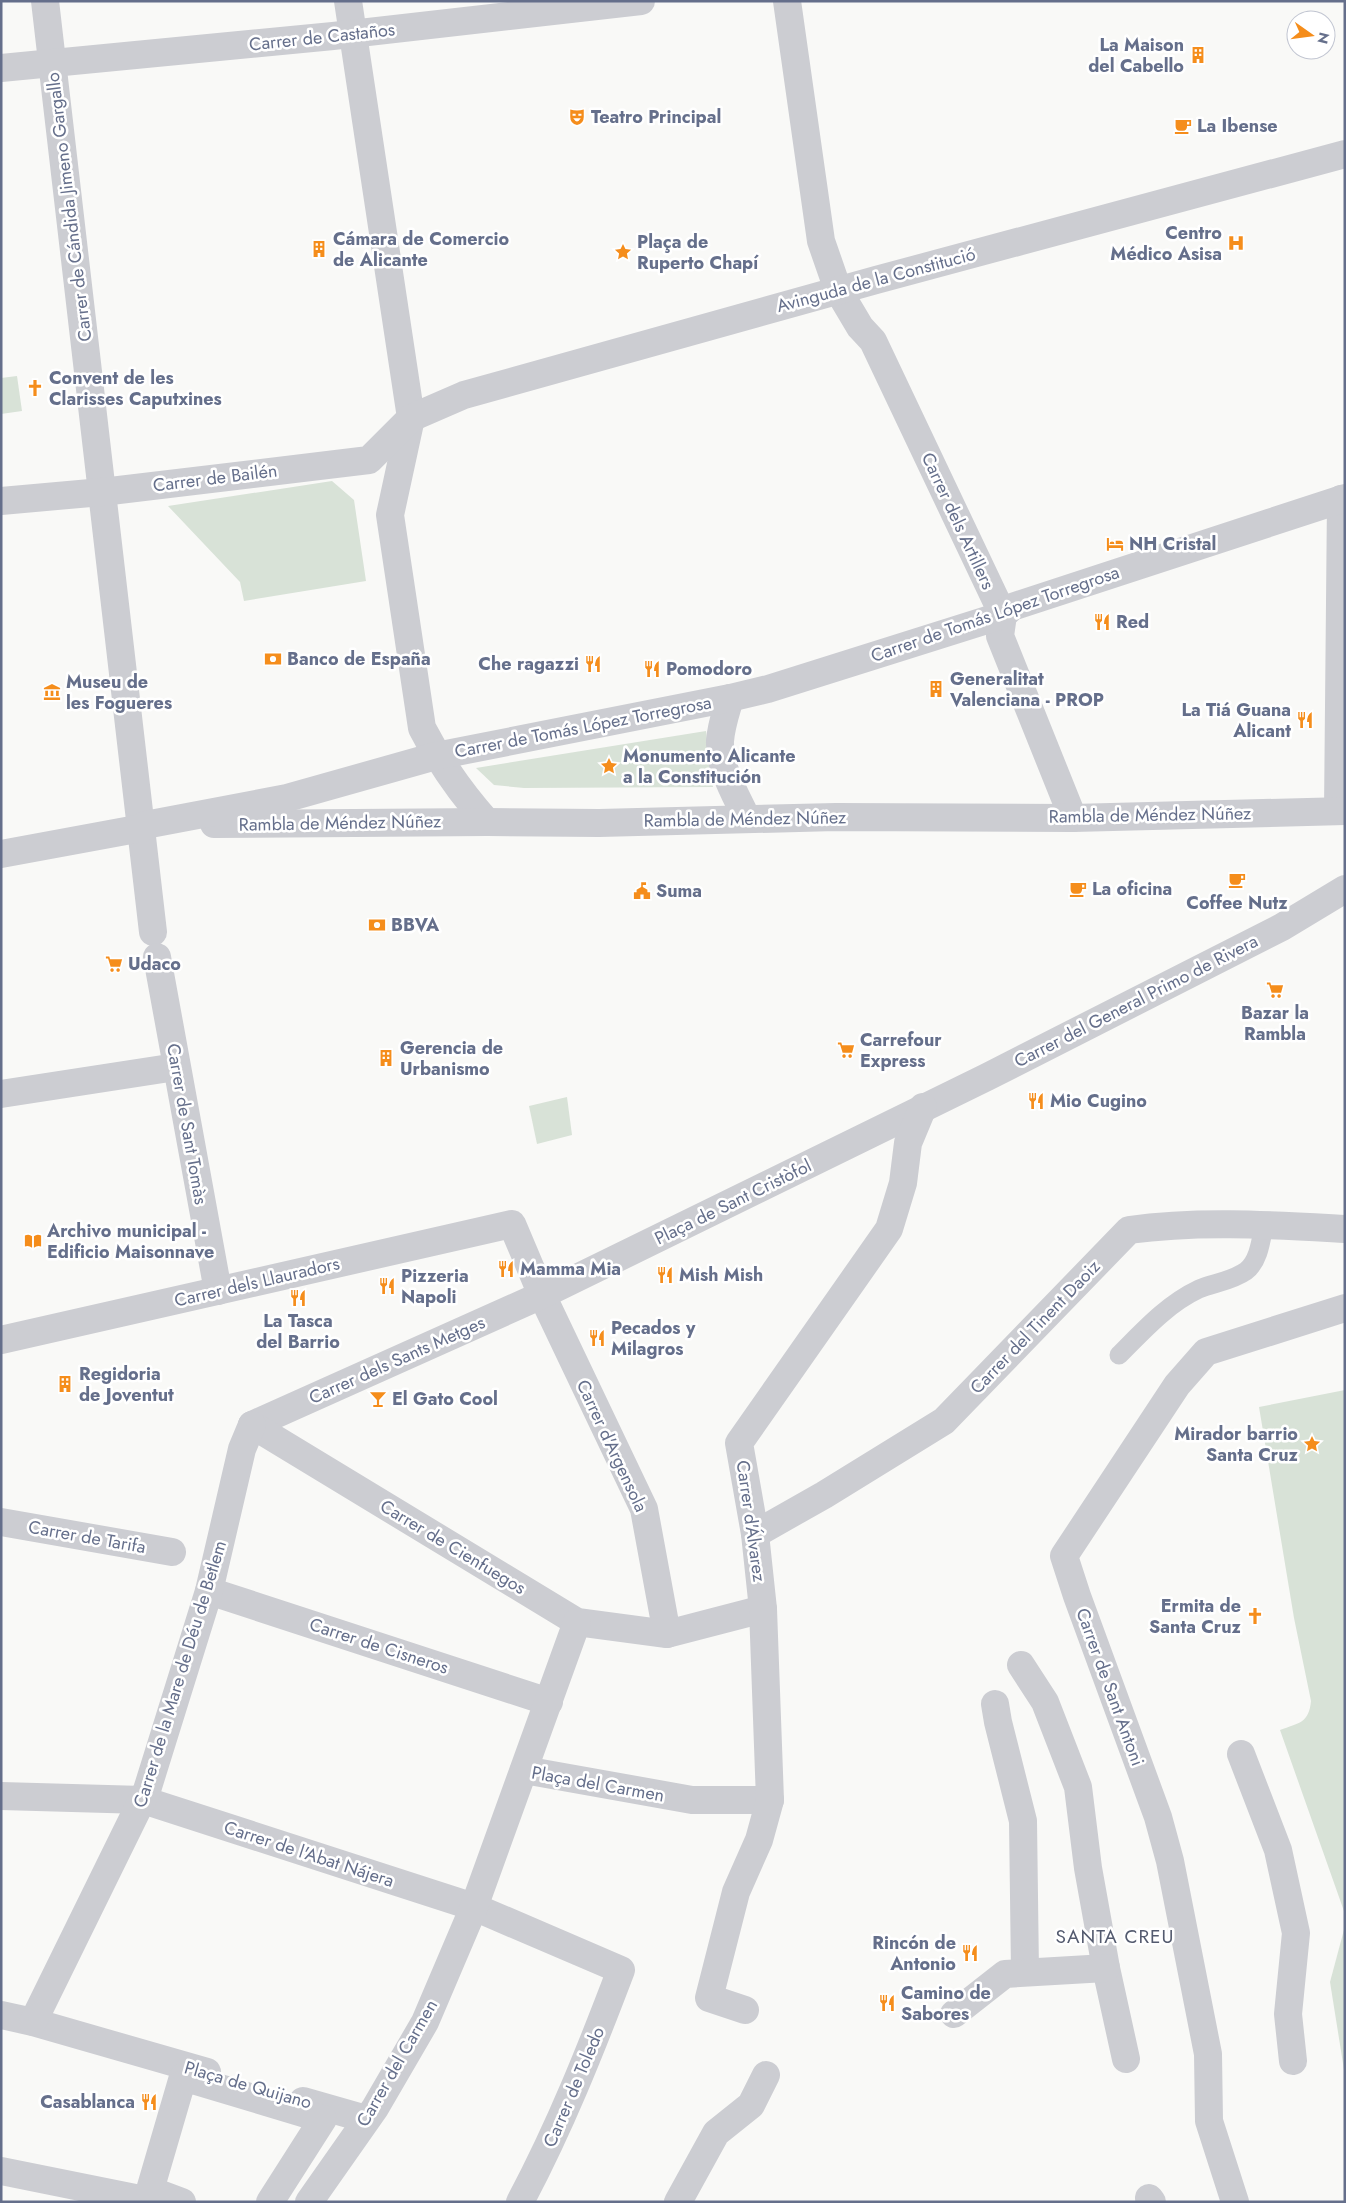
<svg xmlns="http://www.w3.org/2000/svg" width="1346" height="2203" font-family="Jost,sans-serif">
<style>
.green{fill:#d8e2d7}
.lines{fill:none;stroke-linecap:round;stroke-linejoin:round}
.lane{stroke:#cccdd2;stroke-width:19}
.street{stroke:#cccdd2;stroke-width:28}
.labels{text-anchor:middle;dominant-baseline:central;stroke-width:5;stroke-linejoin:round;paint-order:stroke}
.street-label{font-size:18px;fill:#656f8b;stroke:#fff}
.poi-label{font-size:18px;font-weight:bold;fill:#656f8b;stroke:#fff;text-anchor:start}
.neighbourhood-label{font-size:19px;letter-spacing:1px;fill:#545b6f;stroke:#fff}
</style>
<rect width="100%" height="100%" fill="#f9f9f7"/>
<g class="green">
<polygon points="17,376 22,411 1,414 1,378"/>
<polygon points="332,481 354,500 366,581 244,601 240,582 168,506"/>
<polygon points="706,731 713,787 524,788 494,785 476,768"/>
<polygon points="567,1097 572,1135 537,1144 529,1106"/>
<path d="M1345,1390V1914L1280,1730C1299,1723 1309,1723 1311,1701L1294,1618L1259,1407Z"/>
<polygon points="1345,1926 1345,2076 1330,1982"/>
</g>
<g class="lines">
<path class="lane" d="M1119,1355C1143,1331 1167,1304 1199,1289C1214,1283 1232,1281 1246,1271C1259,1261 1261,1240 1264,1225"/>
<g class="street">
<polyline points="45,1 153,932"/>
<path d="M348,1L411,418L390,515L422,728C440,763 461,793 487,822"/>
<polyline points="787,1 821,241 838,290 860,327 873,341 1003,615 1000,636 1073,818"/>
<polyline points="1,68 333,36 641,1"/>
<polyline points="1,501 102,492 369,460 411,418 464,395 876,280 1345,154"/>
<path d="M730,698C726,712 721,726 720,741C719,768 736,795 747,819"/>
<polyline points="1338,811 1341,499"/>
<polyline points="214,824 487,822 599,823 836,817 1073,818 1345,811"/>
<polyline points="1,854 142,828 145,825 287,798 436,756 730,698 768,689 1003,615 1012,607 1345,498"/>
<polyline points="157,957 218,1291"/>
<polyline points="1,1094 176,1067"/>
<polyline points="1,1340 512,1224 542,1295 644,1509 667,1634"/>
<polyline points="252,1425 542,1295 987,1077 1282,927 1345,889"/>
<polyline points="252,1425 577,1622 667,1634 763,1609"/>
<polyline points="1,1522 172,1552"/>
<path d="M755,1534L824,1495L944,1421L1129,1230C1200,1220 1273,1225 1345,1229"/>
<polyline points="209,1591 549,1702"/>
<polyline points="1021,1665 1045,1702 1078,1787 1088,1868 1106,1968 1126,2059"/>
<polyline points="995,1704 998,1722 1023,1821 1025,1972"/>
<polyline points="1241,1754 1278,1850 1296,1933 1288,2014 1293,2061"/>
<polyline points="524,1770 692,1800 770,1800"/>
<path d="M1,1796L143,1800L474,1907L621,1970C591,2049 560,2127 520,2202"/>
<polyline points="745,2010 709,1998 736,1892 759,1840 770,1800 763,1609 755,1534 739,1443 889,1229 903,1183 908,1143 923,1107"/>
<polyline points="954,2014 1005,1974 1106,1968"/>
<polyline points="1,2015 33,2022 207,2072"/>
<polyline points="33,2022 147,1790 209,1591 242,1449 252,1425"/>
<polyline points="303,2101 366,2119"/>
<polyline points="1,2171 140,2199"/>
<polyline points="1149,2198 1152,2202"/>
<polyline points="182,2202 150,2190 183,2077 323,2119 270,2202"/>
<polyline points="309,2202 375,2108 425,2022 474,1907 577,1622"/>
<polyline points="678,2202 716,2133 751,2105 766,2075"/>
<polyline points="1235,2202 1209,2121 1208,2054 1170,1861 1158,1817 1077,1596 1064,1556 1177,1385 1206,1352 1345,1308"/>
</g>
</g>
<defs>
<g id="building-bare" transform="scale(1.35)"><path d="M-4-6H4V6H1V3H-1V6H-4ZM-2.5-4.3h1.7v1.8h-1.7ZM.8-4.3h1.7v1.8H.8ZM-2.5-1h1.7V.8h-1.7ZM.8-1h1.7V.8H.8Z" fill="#f58d1b" stroke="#fff" stroke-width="2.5" paint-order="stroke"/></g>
<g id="theatre-bare" transform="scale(1.35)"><path d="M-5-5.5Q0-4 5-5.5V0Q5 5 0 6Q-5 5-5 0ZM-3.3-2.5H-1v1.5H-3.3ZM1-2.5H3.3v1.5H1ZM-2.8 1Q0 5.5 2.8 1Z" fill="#f58d1b" stroke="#fff" stroke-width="2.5" paint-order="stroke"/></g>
<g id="cafe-bare" transform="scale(1.35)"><path d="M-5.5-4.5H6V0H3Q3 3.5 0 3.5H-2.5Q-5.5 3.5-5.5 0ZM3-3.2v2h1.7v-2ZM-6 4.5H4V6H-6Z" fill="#f58d1b" stroke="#fff" stroke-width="2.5" paint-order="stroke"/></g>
<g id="hospital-bare" transform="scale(1.35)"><path d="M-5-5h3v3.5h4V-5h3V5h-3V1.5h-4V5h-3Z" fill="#f58d1b" stroke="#fff" stroke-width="2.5" paint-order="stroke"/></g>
<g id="sight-bare" transform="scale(1.35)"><path d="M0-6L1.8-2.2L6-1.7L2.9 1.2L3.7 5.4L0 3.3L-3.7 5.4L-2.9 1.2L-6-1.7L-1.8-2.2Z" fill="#f58d1b" stroke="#fff" stroke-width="2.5" paint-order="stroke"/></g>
<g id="church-bare" transform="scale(1.35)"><path d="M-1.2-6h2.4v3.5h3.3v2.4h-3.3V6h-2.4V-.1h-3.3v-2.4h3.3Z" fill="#f58d1b" stroke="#fff" stroke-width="2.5" paint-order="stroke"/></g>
<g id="hotel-bare" transform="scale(1.35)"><path d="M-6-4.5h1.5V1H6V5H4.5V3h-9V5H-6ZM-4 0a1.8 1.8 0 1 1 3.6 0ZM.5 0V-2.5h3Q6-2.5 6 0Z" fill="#f58d1b" stroke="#fff" stroke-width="2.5" paint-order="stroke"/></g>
<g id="restaurant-bare" transform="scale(1.35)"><path d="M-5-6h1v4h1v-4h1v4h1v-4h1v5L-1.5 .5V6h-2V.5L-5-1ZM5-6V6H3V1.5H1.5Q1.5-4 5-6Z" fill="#f58d1b" stroke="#fff" stroke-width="2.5" paint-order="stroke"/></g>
<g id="bank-bare" transform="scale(1.35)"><path d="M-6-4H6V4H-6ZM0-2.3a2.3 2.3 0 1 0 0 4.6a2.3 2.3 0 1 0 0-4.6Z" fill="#f58d1b" stroke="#fff" stroke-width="2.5" paint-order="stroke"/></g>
<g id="museum-bare" transform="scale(1.35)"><path d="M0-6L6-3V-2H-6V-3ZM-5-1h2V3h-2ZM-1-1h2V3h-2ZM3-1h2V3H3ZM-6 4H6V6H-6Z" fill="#f58d1b" stroke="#fff" stroke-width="2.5" paint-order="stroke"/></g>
<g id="civic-bare" transform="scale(1.35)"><path d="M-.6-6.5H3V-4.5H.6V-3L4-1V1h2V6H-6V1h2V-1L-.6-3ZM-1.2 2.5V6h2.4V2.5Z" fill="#f58d1b" stroke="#fff" stroke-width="2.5" paint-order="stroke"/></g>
<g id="supermarket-bare" transform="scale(1.35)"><path d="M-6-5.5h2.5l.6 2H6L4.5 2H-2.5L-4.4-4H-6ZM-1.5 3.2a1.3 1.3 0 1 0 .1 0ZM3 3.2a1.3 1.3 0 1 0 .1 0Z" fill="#f58d1b" stroke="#fff" stroke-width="2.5" paint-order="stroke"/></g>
<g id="library-bare" transform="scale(1.35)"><path d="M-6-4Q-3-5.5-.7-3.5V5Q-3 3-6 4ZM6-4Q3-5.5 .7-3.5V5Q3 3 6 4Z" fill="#f58d1b" stroke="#fff" stroke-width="2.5" paint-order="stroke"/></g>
<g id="bar-bare" transform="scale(1.35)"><path d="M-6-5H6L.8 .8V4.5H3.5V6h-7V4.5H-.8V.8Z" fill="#f58d1b" stroke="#fff" stroke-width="2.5" paint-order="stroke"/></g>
</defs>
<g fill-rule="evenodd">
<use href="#building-bare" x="1198" y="55"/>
<use href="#theatre-bare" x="577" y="117"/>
<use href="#cafe-bare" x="1183" y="126"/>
<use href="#hospital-bare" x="1236" y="243"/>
<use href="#building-bare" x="319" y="249"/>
<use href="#sight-bare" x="623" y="252"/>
<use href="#church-bare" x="35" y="388"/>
<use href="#hotel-bare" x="1115" y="544"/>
<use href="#restaurant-bare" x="1102" y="622"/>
<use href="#bank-bare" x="273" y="659"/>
<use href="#restaurant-bare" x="593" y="664"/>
<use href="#restaurant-bare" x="652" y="669"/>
<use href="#building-bare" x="936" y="689"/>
<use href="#museum-bare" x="52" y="692"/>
<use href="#restaurant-bare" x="1305" y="720"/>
<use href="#sight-bare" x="609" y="766"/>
<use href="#cafe-bare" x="1237" y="880"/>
<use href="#cafe-bare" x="1078" y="889"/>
<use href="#civic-bare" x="642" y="891"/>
<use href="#bank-bare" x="377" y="925"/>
<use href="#supermarket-bare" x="114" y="964"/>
<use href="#supermarket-bare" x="1275" y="990"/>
<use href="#supermarket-bare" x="846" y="1050"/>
<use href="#building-bare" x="386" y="1058"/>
<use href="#restaurant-bare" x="1036" y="1101"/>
<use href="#library-bare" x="33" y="1241"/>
<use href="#restaurant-bare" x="506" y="1269"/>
<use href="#restaurant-bare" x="665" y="1275"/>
<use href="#restaurant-bare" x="387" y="1286"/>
<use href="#restaurant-bare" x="298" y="1298"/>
<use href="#restaurant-bare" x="597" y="1338"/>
<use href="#building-bare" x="65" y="1384"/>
<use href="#bar-bare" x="378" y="1399"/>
<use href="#sight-bare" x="1312" y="1444"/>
<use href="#church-bare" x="1255" y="1616"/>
<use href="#restaurant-bare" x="970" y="1953"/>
<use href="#restaurant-bare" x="887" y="2003"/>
<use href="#restaurant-bare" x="149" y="2102"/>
</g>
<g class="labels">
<g class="street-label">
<text transform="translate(322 37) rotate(-6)">Carrer de Castaños</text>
<text transform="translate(69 207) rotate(-97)">Carrer de Cándida Jimeno Gargallo</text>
<text transform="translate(876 280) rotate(-15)">Avinguda de la Constitució</text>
<text transform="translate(215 478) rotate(-7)">Carrer de Bailén</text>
<text transform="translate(958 521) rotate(65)">Carrer dels Artillers</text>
<text transform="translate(995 614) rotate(-19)">Carrer de Tomás López Torregrosa</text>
<text transform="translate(583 727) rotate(-11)">Carrer de Tomás López Torregrosa</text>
<text transform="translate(1150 815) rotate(-1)">Rambla de Méndez Núñez</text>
<text transform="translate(745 819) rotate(-1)">Rambla de Méndez Núñez</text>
<text transform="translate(340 823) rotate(-1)">Rambla de Méndez Núñez</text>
<text transform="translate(1136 1001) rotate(-27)">Carrer del General Primo de Rivera</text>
<text transform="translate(187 1124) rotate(80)">Carrer de Sant Tomàs</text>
<text transform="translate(733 1202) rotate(-26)">Plaça de Sant Cristòfol</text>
<text transform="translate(257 1282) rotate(-13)">Carrer dels Llauradors</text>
<text transform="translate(1035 1327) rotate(-46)">Carrer del Tinent Daoiz</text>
<text transform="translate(397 1360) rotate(-24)">Carrer dels Sants Metges</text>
<text transform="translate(612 1446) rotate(65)">Carrer d'Argensola</text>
<text transform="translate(751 1521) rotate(82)">Carrer d'Álvarez</text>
<text transform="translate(87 1537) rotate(10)">Carrer de Tarifa</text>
<text transform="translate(453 1547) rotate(31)">Carrer de Cienfuegos</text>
<text transform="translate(379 1646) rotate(18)">Carrer de Cisneros</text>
<text transform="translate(180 1674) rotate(-73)">Carrer de la Mare de Déu de Betlem</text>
<text transform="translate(1110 1687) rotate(70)">Carrer de Sant Antoni</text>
<text transform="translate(598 1784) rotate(10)">Plaça del Carmen</text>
<text transform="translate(309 1854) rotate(18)">Carrer de l'Abat Nájera</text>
<text transform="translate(397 2063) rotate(-60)">Carrer del Carmen</text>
<text transform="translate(248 2085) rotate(16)">Plaça de Quijano</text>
<text transform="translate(574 2087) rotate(-67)">Carrer de Toledo</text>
</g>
<g class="poi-label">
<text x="1184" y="45" text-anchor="end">La Maison<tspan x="1184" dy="21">del Cabello</tspan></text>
<text x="591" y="117">Teatro Principal</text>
<text x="1197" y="126">La Ibense</text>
<text x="1222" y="233" text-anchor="end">Centro<tspan x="1222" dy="21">Médico Asisa</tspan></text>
<text x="333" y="239">Cámara de Comercio<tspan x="333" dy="21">de Alicante</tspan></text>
<text x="637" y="242">Plaça de<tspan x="637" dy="21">Ruperto Chapí</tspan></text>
<text x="49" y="378">Convent de les<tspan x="49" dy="21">Clarisses Caputxines</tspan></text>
<text x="1129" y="544">NH Cristal</text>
<text x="1116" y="622">Red</text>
<text x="287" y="659">Banco de España</text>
<text x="579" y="664" text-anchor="end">Che ragazzi</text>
<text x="666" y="669">Pomodoro</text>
<text x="950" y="679">Generalitat<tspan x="950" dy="21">Valenciana - PROP</tspan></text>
<text x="66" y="682">Museu de<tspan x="66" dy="21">les Fogueres</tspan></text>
<text x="1291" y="710" text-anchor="end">La Tiá Guana<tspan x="1291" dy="21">Alicant</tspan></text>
<text x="623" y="756">Monumento Alicante<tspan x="623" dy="21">a la Constitución</tspan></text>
<text x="1092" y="889">La oficina</text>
<text x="656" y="891">Suma</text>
<text x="1237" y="903" text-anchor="middle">Coffee Nutz</text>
<text x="391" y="925">BBVA</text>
<text x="128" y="964">Udaco</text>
<text x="1275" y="1013" text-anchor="middle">Bazar la<tspan x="1275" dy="21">Rambla</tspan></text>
<text x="860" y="1040">Carrefour<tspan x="860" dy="21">Express</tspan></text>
<text x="400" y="1048">Gerencia de<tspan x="400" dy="21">Urbanismo</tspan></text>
<text x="1050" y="1101">Mio Cugino</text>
<text x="47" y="1231">Archivo municipal -<tspan x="47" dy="21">Edificio Maisonnave</tspan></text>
<text x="520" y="1269">Mamma Mia</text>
<text x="679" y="1275">Mish Mish</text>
<text x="401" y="1276">Pizzeria<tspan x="401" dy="21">Napoli</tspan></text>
<text x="298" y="1321" text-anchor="middle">La Tasca<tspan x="298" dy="21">del Barrio</tspan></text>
<text x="611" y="1328">Pecados y<tspan x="611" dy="21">Milagros</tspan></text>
<text x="79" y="1374">Regidoria<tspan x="79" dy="21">de Joventut</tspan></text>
<text x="392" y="1399">El Gato Cool</text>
<text x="1298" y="1434" text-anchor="end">Mirador barrio<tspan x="1298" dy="21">Santa Cruz</tspan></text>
<text x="1241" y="1606" text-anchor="end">Ermita de<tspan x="1241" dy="21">Santa Cruz</tspan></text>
<text x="956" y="1943" text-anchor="end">Rincón de<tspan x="956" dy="21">Antonio</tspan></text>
<text x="901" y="1993">Camino de<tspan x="901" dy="21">Sabores</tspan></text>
<text x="135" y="2102" text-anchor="end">Casablanca</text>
</g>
<g class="neighbourhood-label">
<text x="1115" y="1936">SANTA CREU</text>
</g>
</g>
<rect width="1346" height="2203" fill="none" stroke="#656f8b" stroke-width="5"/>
<g transform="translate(1311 35) rotate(104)"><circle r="24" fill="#ffffff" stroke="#c1c5d1"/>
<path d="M0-4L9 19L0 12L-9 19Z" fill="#f58d1b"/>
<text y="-8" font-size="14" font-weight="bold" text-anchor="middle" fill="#656f8b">N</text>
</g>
</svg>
